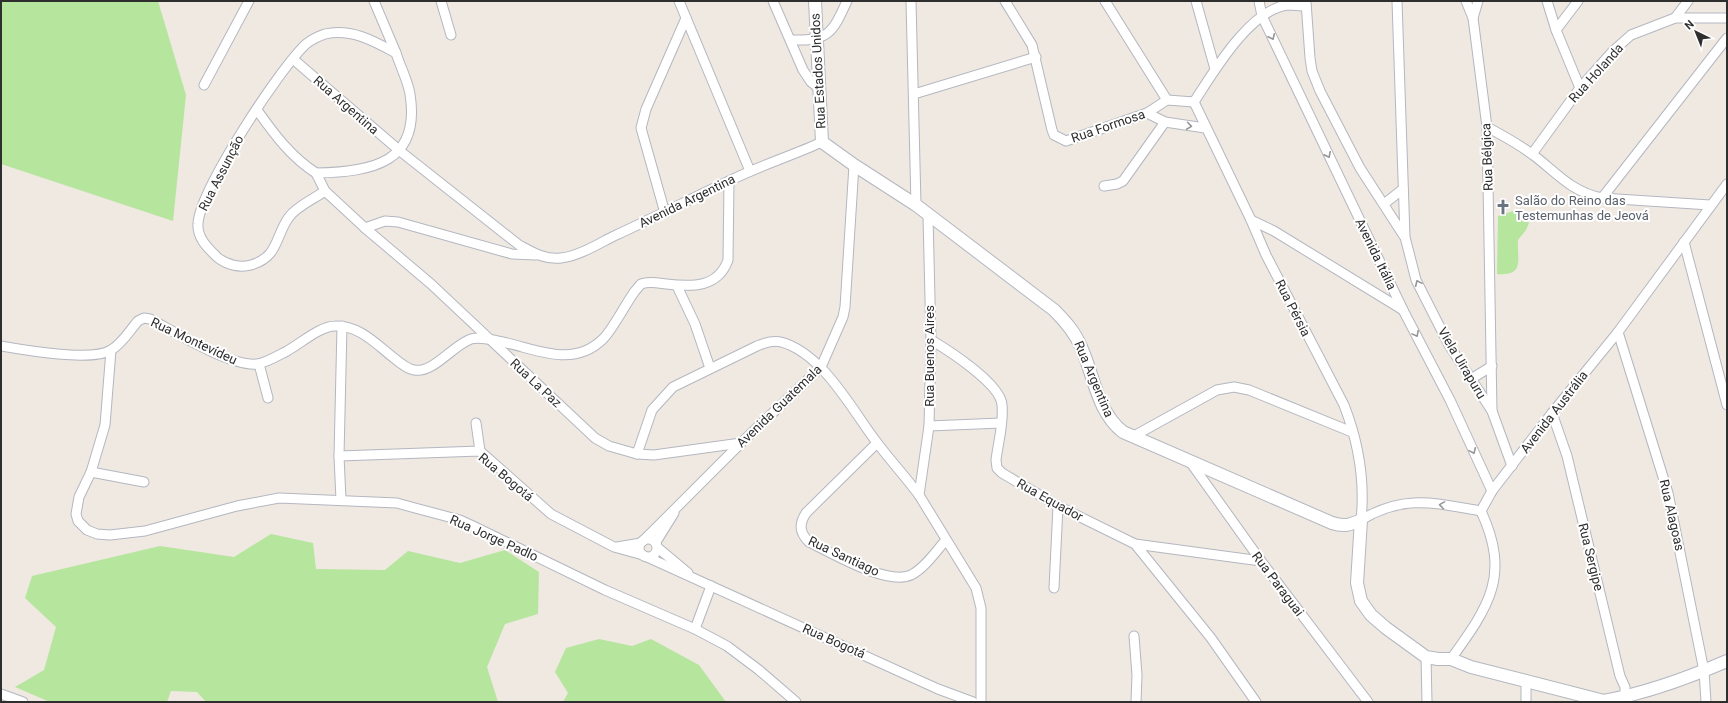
<svg xmlns="http://www.w3.org/2000/svg" width="1728" height="703" font-family="Roboto,sans-serif">
<style>
.green{fill:#b6e59e}
.lines{fill:none;stroke-linecap:round;stroke-linejoin:round}
.minor-casing{stroke:#b4b7c1;stroke-width:11}
.secondary-casing{stroke:#b4b7c1;stroke-width:14}
.minor{stroke:#fff;stroke-width:9}
.secondary{stroke:#fff;stroke-width:12}
.oneway{stroke:#969696}
.labels{text-anchor:middle;dominant-baseline:central;stroke-width:4;stroke-linejoin:round;paint-order:stroke}
.street-label{font-size:13px;fill:#2e2e2e;stroke:#fff}
.worship-label{font-size:13px;fill:#5b616d;stroke:#fff;text-anchor:start}
</style>
<rect width="100%" height="100%" fill="#efe9e1"/>
<g class="green">
<polygon points="1,1 158,1 186,95 173,221 1,164"/>
<path d="M1513,211L1522,213L1529,223L1526,230L1518,240C1517,261 1525,276 1497,274L1498,216Z"/>
<polygon points="271,534 313,543 316,569 385,570 408,551 460,563 505,550 539,572 538,614 505,624 487,667 498,702 206,702 197,692 171,691 167,702 50,702 15,687 44,670 56,627 25,598 32,576 160,546 234,557"/>
<polygon points="599,639 632,646 651,639 699,665 726,702 563,702 568,693 555,672 566,648"/>
</g>
<g class="lines">
<g class="minor-casing">
<g id="minor">
<polyline points="374,1 396,53"/>
<polyline points="441,1 451,35"/>
<polyline points="679,1 750,171"/>
<polyline points="773,1 803,70 811,82 819,88"/>
<polyline points="911,1 916,205"/>
<path d="M1005,1L1032,45L1052,130L1054,135L1066,141L1147,113L1167,100L1194,102C1213,73 1250,9 1288,5C1293,5 1300,6 1306,6"/>
<polyline points="1105,1 1167,100"/>
<polyline points="1196,1 1215,69"/>
<polyline points="1259,1 1262,16 1403,310 1450,400 1492,491"/>
<polyline points="1397,1 1405,237 1416,280 1449,345 1492,411 1512,466"/>
<polyline points="1466,1 1473,18 1487,127 1492,411"/>
<polyline points="1547,1 1556,30 1580,88"/>
<polyline points="1306,2 1310,58 1312,71 1320,91 1360,168 1404,236"/>
<polyline points="1473,18 1478,1"/>
<polyline points="1675,18 1688,1"/>
<polyline points="1556,30 1578,1"/>
<path d="M791,40C828,41 832,34 847,1"/>
<path d="M293,59L400,151L519,245C532,252 545,260 561,258C579,256 598,244 614,236C653,218 691,199 729,181C759,166 791,156 822,142"/>
<polyline points="204,85 249,1"/>
<polyline points="914,94 1036,57"/>
<path d="M1194,102L1251,220L1266,255L1344,405C1358,441 1365,482 1361,520"/>
<path d="M257,110C274,134 291,157 316,173C372,172 421,163 410,94C408,81 400,66 396,53C374,41 351,28 325,34C319,36 311,40 306,44C280,68 199,191 198,224C197,238 208,248 217,257C226,265 240,268 251,265C279,257 275,236 289,217C297,206 314,199 325,191"/>
<polyline points="1147,113 1165,122 1205,128"/>
<path d="M1487,127C1502,135 1518,144 1532,154C1556,172 1571,192 1602,198L1710,205"/>
<polyline points="1532,154 1580,88 1613,51 1631,35 1675,18 1727,18"/>
<polyline points="316,173 325,191 365,228 385,221 398,222 512,254 536,255"/>
<polyline points="1104,186 1117,184 1123,181 1165,122"/>
<polyline points="1602,198 1727,38"/>
<polyline points="1384,204 1403,189"/>
<polyline points="665,213 641,128 646,109 686,18"/>
<polyline points="928,216 931,340 929,426 919,495 976,588 981,608 981,702"/>
<polyline points="1251,220 1274,231 1403,310"/>
<polyline points="365,228 431,284 595,438 609,446 637,454 654,455 741,443"/>
<polyline points="1684,242 1727,405"/>
<polyline points="677,286 695,324 710,368"/>
<polyline points="1618,332 1668,493 1704,671 1706,702"/>
<path d="M931,340C948,350 1001,384 1002,405C1004,423 998,443 996,460L997,468L1002,473L1058,506L1135,544L1261,561"/>
<path d="M1,346C24,350 92,362 111,350C122,344 130,330 138,321L144,318L150,319C175,332 231,367 257,364C266,363 279,355 287,351C300,344 320,326 335,326C359,325 376,344 394,358C400,363 407,369 414,370C433,374 453,345 471,339C482,336 496,341 507,343C541,351 574,367 603,339C613,329 626,303 635,291C637,289 639,286 641,284C649,281 658,283 666,284C692,287 718,288 728,260L729,181"/>
<polyline points="111,350 105,425 91,472 79,497 76,514 78,521 87,530 97,534 110,535 145,531 237,506 279,498 397,503 415,508 460,520 473,526 605,590 695,629 727,646 759,670 796,702"/>
<polyline points="259,364 268,398"/>
<polyline points="1471,379 1492,366"/>
<polyline points="1552,413 1567,456 1620,676 1625,687 1625,702"/>
<polyline points="476,423 480,451"/>
<polyline points="929,426 1001,423"/>
<polyline points="1132,437 1217,390 1234,387 1249,390 1352,432"/>
<path d="M877,443L806,513C799,524 799,532 809,542C832,553 887,586 911,575C925,568 936,551 946,540"/>
<path d="M637,454L652,410L673,387L757,346C764,343 773,340 781,342C822,353 851,408 875,440C889,459 905,476 919,495"/>
<polyline points="339,456 480,451 551,514 614,547 643,555"/>
<polyline points="1191,463 1261,561 1368,702"/>
<polyline points="91,472 144,482"/>
<polyline points="341,500 339,456 342,326"/>
<polyline points="1481,511 1492,491 1552,413 1618,332 1727,184"/>
<path d="M1361,520C1404,494 1434,503 1481,511"/>
<circle cx="648" cy="548" r="9"/>
<polyline points="643,541 741,443 821,367 843,317 845,307 854,165"/>
<polyline points="656,542 674,513"/>
<polyline points="1135,544 1211,638 1256,702"/>
<polyline points="617,547 641,543"/>
<polyline points="658,548 688,573"/>
<polyline points="647,557 938,689 973,702"/>
<polyline points="1054,588 1058,506"/>
<polyline points="695,629 711,586"/>
<polyline points="1134,636 1137,675 1136,702"/>
<polyline points="1426,657 1427,702"/>
<path d="M1451,659C1489,606 1511,576 1481,511"/>
<polyline points="1,694 23,702"/>
<polyline points="1526,702 1526,682"/>
</g>
</g>
<g class="secondary-casing">
<path id="secondary" d="M815,1L822,142L854,165L916,205L1054,310C1065,321 1075,332 1081,347C1094,375 1097,412 1123,432L1332,523C1344,527 1350,525 1361,520L1357,583L1361,601L1371,615L1386,628L1426,657L1438,659H1451L1471,667L1604,701C1646,693 1688,678 1727,661"/>
</g>
<use href="#minor" class="minor"/>
<use href="#secondary" class="secondary"/>
</g>
<defs><path id="oneway-chevron" d="M-2-3.5L2.5 0L-2 3.5" fill="none" stroke-width="1.6" stroke-linecap="round" stroke-linejoin="round"/></defs>
<g class="oneway">
<use href="#oneway-chevron" transform="translate(1272 37) rotate(65)"/>
<use href="#oneway-chevron" transform="translate(1189 126) rotate(8)"/>
<use href="#oneway-chevron" transform="translate(1328 155) rotate(64)"/>
<use href="#oneway-chevron" transform="translate(1418 283) rotate(-114)"/>
<use href="#oneway-chevron" transform="translate(1416 334) rotate(62)"/>
<use href="#oneway-chevron" transform="translate(1473 451) rotate(66)"/>
<use href="#oneway-chevron" transform="translate(1442 505) rotate(-171)"/>
</g>
<defs>
<g id="church-bare" transform="scale(1.2)"><path d="M-1.2-6h2.4v3.5h3.3v2.4h-3.3V6h-2.4V-.1h-3.3v-2.4h3.3Z" fill="#6b7280" stroke="#fff" stroke-width="2.5" paint-order="stroke"/></g>
</defs>
<g fill-rule="evenodd">
<use href="#church-bare" x="1503" y="207"/>
</g>
<g class="labels">
<g class="street-label">
<text transform="translate(818 71) rotate(-93)">Rua Estados Unidos</text>
<text transform="translate(1596 73) rotate(-48)">Rua Holanda</text>
<text transform="translate(346 105) rotate(41)">Rua Argentina</text>
<text transform="translate(1108 126) rotate(-19)">Rua Formosa</text>
<text transform="translate(1487 157) rotate(-92)">Rua Bélgica</text>
<text transform="translate(221 173) rotate(-63)">Rua Assunção</text>
<text transform="translate(687 201) rotate(-26)">Avenida Argentina</text>
<text transform="translate(1376 254) rotate(64)">Avenida Itália</text>
<text transform="translate(1293 308) rotate(63)">Rua Pérsia</text>
<text transform="translate(194 341) rotate(25)">Rua Montevídeu</text>
<text transform="translate(929 356) rotate(-90)">Rua Buenos Aires</text>
<text transform="translate(1462 363) rotate(59)">Viela Uirapuru</text>
<text transform="translate(1094 379) rotate(67)">Rua Argentina</text>
<text transform="translate(536 383) rotate(43)">Rua La Paz</text>
<text transform="translate(779 406) rotate(-44)">Avenida Guatemala</text>
<text transform="translate(1554 412) rotate(-52)">Avenida Austrália</text>
<text transform="translate(506 477) rotate(40)">Rua Bogotá</text>
<text transform="translate(1050 500) rotate(29)">Rua Equador</text>
<text transform="translate(1672 515) rotate(77)">Rua Alagoas</text>
<text transform="translate(494 538) rotate(24)">Rua Jorge Padlo</text>
<text transform="translate(844 556) rotate(25)">Rua Santiago</text>
<text transform="translate(1591 557) rotate(76)">Rua Sergipe</text>
<text transform="translate(1278 584) rotate(53)">Rua Paraguai</text>
<text transform="translate(834 641) rotate(24)">Rua Bogotá</text>
</g>
<g class="worship-label">
<text x="1515" y="200">Salão do Reino das<tspan x="1515" dy="15">Testemunhas de Jeová</tspan></text>
</g>
</g>
<rect width="1728" height="703" fill="none" stroke="#2e2e2e" stroke-width="4"/>
<g transform="translate(1696 32) rotate(317)" stroke="#ffffff" stroke-width="3" paint-order="stroke">
<path d="M0-3L7 15L0 10L-7 15Z" fill="#2e2e2e"/>
<text y="-6" font-size="11" font-weight="bold" text-anchor="middle" fill="#2e2e2e">N</text>
</g>
</svg>
